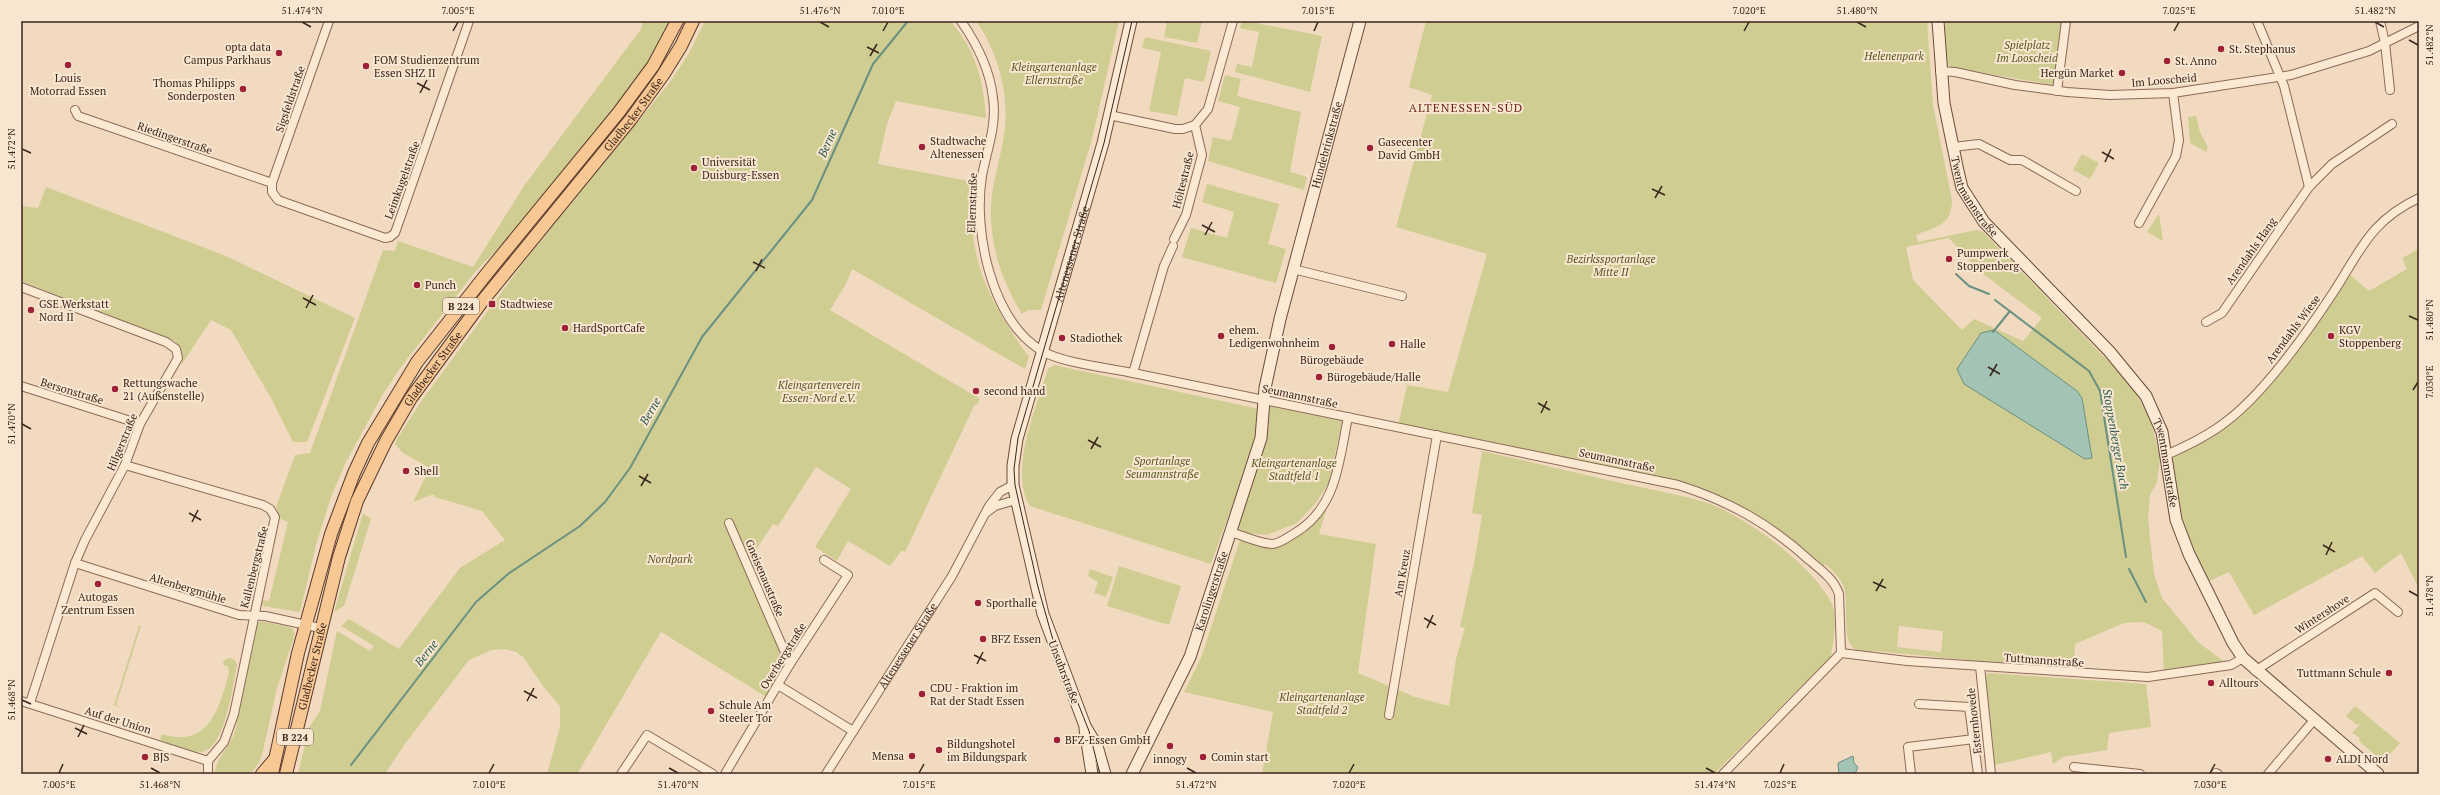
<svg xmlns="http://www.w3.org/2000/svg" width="2440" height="795" font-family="'PT Serif',serif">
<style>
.green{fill:#d0cd93;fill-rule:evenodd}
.water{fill:#a3c3b4;stroke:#699181}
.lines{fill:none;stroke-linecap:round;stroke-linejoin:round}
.stream{stroke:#699181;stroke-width:2}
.street-casing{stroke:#8c6a56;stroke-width:10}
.secondary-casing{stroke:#6d4b39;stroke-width:13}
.primary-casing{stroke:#59392b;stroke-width:14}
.street{stroke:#fbe9d3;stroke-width:8}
.secondary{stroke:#fbe9d3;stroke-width:11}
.primary{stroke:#f8c894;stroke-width:12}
.tram{stroke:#3a251c;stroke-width:1}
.ticks{fill:none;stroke:#3a251c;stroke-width:1.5}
.poi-dot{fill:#9f2137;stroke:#f8e6d0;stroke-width:1.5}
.labels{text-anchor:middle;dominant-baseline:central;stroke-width:4;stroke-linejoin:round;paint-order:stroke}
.shield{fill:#f8e6d0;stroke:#735f52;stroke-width:1}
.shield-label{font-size:10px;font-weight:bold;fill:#3a251c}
.park-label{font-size:11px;font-style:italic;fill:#535821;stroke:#f8e6d0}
.poi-label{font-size:11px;fill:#3a251c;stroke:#f8e6d0;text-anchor:start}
.street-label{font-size:11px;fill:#3a251c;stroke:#f8e6d0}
.neighbourhood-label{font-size:12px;letter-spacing:1px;fill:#6a1c18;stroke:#f8e6d0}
.water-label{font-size:12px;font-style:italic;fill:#2a5b50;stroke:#f8e6d0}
.neatline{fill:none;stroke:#3a251c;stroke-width:1.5}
.ticks-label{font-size:10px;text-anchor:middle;fill:#3a251c}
</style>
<rect width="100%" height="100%" fill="#f1dabf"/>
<g class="green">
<polygon points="643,21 672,21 665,42 545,200 475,272 401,367 383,394 346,462 331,497 316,545 300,612 263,606 262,600 269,601 288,522 281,519 276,507 295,455 310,453 383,250 395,251 398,241 473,267 524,186 641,29"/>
<path d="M705,21H950C975,48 984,81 986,118L896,101L887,124L878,164L974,182C965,256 987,299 1029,357L1025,369L852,269L846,284L830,310L980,399L977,405L975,404L905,552L902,550L890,566L848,541L837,561L815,547L851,489L816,467L778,526L773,524L751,557L747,560L789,664L777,685L765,696L661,632L577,774H547L560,727V706L543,686L524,658L516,652L505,649L492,650L478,656L469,660L404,745L385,774H298L309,728L320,711L337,631L370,651L374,646L341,626L349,619L399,649L460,568L505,540L482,511L435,497L434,494L413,502L430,468L403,453L395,444L397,439L422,400L526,259L670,82L688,55Z"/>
<path d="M976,21H1119L1092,139L1041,310H1028L1022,314C1002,281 990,247 991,208C992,183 1000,160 1004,136C1010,97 999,53 976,21Z"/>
<polygon points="1167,21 1202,21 1197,43 1164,37"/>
<polygon points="1242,21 1256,21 1256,23 1322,36 1310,92 1235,72 1237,64 1252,67 1259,32 1240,28"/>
<path d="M1426,21H1927L1933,105L1952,200C1952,226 1936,226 1916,235L1918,242L1977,230L1983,232L2116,369L2137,395L2151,421L2160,458L2157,482L2150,495L2148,519L2154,574L2162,598L2198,642L2226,663L2164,672L2162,631L2144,622L2124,623L2075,644L2074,663H2064L2061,669L1875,651C1834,661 1851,611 1844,588C1841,578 1833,571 1825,564L1826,558L1823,571L1778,530L1707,493L1398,426L1407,385L1448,392L1487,254L1396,227L1432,95L1409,87ZM1949,238L1979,271L2042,318L2023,341L1974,319L1962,330L1913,280L1906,247ZM1899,626L1943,631L1941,652L1897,647Z"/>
<polygon points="1945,21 2062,21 2053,85 1951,67 1945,60"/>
<polygon points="1145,37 1211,51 1204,82 1185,78 1177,116 1149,111 1161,52 1142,48"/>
<polygon points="1225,75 1241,79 1237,96 1301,112 1290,172 1307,177 1304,190 1208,161 1213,137 1231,141 1240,107 1218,101"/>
<polygon points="2196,116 2200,132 2208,147 2206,152 2190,143 2188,117"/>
<polygon points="2082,154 2099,163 2090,179 2073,170"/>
<polygon points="1207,184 1279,204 1268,244 1286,249 1276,283 1182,257 1191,228 1227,238 1234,212 1202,202"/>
<polygon points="46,187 226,256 355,318 307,442 293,442 271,398 231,330 211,320 182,364 182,352 175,341 21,281 21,206 38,208"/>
<polygon points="2159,214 2163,241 2147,232"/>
<polygon points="2419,249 2419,589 2401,553 2375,573 2362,556 2254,615 2229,572 2209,581 2183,532 2168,455 2249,403 2347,272 2369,291 2407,269 2402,258"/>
<path d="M1054,365L1259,409L1257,438L1211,564L1030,506C1008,472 1037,405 1048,369Z"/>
<polygon points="1270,406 1342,421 1329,483 1315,504 1297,523 1267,535 1236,532 1264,440"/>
<path d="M1482,451C1531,462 1580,474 1630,485C1654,490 1680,495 1704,502C1742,513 1815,567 1832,604C1837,617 1834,645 1830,658L1714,774H1262L1273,712L1184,692L1201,658L1240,540L1269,546L1317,518L1327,507L1319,534L1376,544L1358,673L1415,697L1449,706L1456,659L1465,628L1460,627L1475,558L1482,515L1472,513Z"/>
<polygon points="363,513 371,519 344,606 334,612"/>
<polygon points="1119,566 1181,586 1169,625 1107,606"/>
<polygon points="1090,569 1113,577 1106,597 1094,593 1098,582 1088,576"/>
<path d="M261,621L292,628L295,634L277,688L262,755L259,763L250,774H215C215,759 230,747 235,732L257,624Z"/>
<polygon points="134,624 146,628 141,626 116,705 120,708 109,703 114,705 139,626"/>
<path d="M229,658L234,659L237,665C233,684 225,751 201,752C188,752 172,744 160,740L162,734C209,749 219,708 229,673L228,666H224L223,661Z"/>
<polygon points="1988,673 2146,684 2151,727 2109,733 2107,750 2063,757 2053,764 2051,752 1995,765 1985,676"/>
<polygon points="2355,706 2400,743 2383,762 2360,742 2359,737 2352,733 2361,723 2357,725 2346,716"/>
</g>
<g class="water">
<polygon points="1994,330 2077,391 2082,398 2092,458 2085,459 1964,384 1957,369 1981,333"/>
<polygon points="1853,756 1854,763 1858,767 1855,774 1839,774 1838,763"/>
</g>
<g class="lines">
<g class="stream">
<polyline points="1956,274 1969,286 1989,294"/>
<polyline points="1995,300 2089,371 2100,391 2126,557"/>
<polyline points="1993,332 2010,311"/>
<polyline points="2129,569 2146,602"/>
<polyline points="351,765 476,602 508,574 580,526 605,502 630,468 702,337 812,200 873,64 908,21"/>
</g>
<g class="street-casing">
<g id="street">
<polyline points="329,21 272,183 272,192 278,200 385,238 390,237 395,233 469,21"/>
<path d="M961,21C977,44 990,69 993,98C997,126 987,149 982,176C973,231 991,320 1042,351C1062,363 1109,368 1133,373L1678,485C1729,501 1770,524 1809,560C1821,570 1834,579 1839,594L1841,653L1723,774"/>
<polyline points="2257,21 2284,86 2309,187"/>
<polyline points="2380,21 2385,43 2390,90"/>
<polyline points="1940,71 1955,72 2015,85 2067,92 2110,95 2173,93 2291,75 2369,51 2419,26"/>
<polyline points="2057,91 2066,21"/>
<polyline points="75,110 78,116 272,183"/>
<polyline points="1109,115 1175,129 1183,129 1195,125 1208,109 1233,21"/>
<polyline points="1953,147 1979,144 2010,160 2022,160 2076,191"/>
<polyline points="2139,223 2176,156 2179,140 2173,93"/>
<polyline points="1174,239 1186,215 1202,155 1195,125"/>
<polyline points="1293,269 1402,296"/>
<polyline points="21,287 166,342 176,349 178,358 140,424 125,465 85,540 75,563 30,703"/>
<polyline points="2206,322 2222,313 2309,187 2332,164 2392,124"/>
<polyline points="1133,373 1164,266 1173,246"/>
<polyline points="21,386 140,424"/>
<path d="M2166,455C2187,446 2209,435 2227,421C2266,391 2306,334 2333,293C2361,250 2370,221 2419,198"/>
<polyline points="125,465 263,505 270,509 275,517 234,714 224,742 208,761 208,774"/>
<polyline points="987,512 995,506 1016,500"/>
<polyline points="729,523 790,664"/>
<path d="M1231,532C1244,536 1260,544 1273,544C1281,543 1288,537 1295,533C1337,508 1339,461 1348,417"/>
<polyline points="75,563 239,615 265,616 320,628"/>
<polyline points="1841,653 1907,661 2148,677 2231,665 2243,658"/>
<polyline points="1980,666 1991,774"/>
<polyline points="2255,671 2375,593 2398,612"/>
<polyline points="778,685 853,731"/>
<polyline points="21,701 208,761"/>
<polyline points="1919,704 1969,707 1978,774"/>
<polyline points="1389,715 1437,435"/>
<polyline points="2074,767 2140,774"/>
<polyline points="2216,773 2218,774"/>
<polyline points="621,774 647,735 713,774"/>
<polyline points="725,774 790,664 848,575 824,560"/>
<path id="s1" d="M826,774L952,576L989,506L1000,492L1013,485"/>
<polyline points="1911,774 1908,747 1974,739"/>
<polyline points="2268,774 2314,720"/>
</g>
</g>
<g class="secondary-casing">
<g id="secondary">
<path id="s2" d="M1938,21L1944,103L1958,171L1962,188L1984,222L2109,351L2146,396L2162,432L2176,520L2189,554L2233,643L2243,658L2378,774"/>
<polyline points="1085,729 1092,774"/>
<polyline points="1105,774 1097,746 1085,726 1043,614 1013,485 1013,466 1017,439 1103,143 1131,21"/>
<path id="s3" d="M1132,774L1190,657L1261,438L1265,388L1280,319L1360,21"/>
</g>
</g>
<g class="primary-casing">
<g id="primary">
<polyline points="262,774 274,760"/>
<polyline points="272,774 298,653 331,534 354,473 368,443 417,362 488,272 619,112 653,66 677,21"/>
<path id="s4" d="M286,774L339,557L357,501L386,441L411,398L484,299L631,119L663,75L681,46L693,21"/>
</g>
</g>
<use href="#street" class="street"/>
<use href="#secondary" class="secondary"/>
<use href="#primary" class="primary"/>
<path class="tram" id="s5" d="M1100,774L1089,731L1053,640L1038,587L1015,485L1014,469L1018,438L1104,143L1132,21"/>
</g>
<path class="ticks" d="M302,22L311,27M820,22L829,27M1857,22L1866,27M2375,22L2384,27M453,31L458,22M883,31L888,22M1314,31L1318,22M1744,31L1749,22M2174,31L2179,22M2409,40L2418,45M867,47L879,53M870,56L877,44M417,83L430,90M420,93L427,80M22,149L31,153M2102,152L2114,159M2105,162L2111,149M1652,189L1665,195M1655,198L1662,186M1202,225L1215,232M1205,235L1212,222M753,262L765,268M756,271L762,259M303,298L316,305M306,308L313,295M2409,316L2418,320M1988,367L2000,374M1990,376L1997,364M2413,390L2418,382M1538,403L1550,410M1541,413L1547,401M22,424L31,429M1088,440L1101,447M1091,449L1098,437M639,476L651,483M641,486L648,474M189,513L201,520M192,522L198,510M2323,545L2335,552M2326,555L2332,542M1873,582L1886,588M1876,591L1883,579M2409,591L2418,596M1424,618L1436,625M1427,628L1433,615M974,655L986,661M977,664L983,652M524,691L537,698M22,700L31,704M527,701L534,688M75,728L87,734M78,737L84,725M151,768L160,773M669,768L678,773M1187,768L1196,773M1706,768L1715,773M59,773L63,764M489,773L494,764M919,773L924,764M1349,773L1354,764M1780,773L1784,764M2210,773L2215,764"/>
<g class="poi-dot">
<circle cx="2221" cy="49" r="4"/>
<circle cx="279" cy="53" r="4"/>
<circle cx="2167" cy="61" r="4"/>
<circle cx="68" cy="65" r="4"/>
<circle cx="366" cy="66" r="4"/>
<circle cx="2122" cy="73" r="4"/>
<circle cx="243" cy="89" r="4"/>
<circle cx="922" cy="147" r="4"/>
<circle cx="1370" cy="148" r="4"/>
<circle cx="694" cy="168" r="4"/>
<circle cx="1949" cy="259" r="4"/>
<circle cx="417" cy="285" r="4"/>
<rect x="488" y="300" width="8" height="8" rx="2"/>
<circle cx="31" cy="310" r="4"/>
<circle cx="565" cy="328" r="4"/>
<circle cx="1221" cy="336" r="4"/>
<circle cx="2331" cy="336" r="4"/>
<circle cx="1062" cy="338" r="4"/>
<circle cx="1392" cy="344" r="4"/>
<circle cx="1332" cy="347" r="4"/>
<circle cx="1319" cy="377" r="4"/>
<circle cx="115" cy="389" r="4"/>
<circle cx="976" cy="391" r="4"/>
<circle cx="406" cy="471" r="4"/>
<circle cx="98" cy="584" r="4"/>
<circle cx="978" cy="603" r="4"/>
<circle cx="983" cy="639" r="4"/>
<circle cx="2389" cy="673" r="4"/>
<circle cx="2211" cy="683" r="4"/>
<circle cx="922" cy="694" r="4"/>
<circle cx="711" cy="711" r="4"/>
<circle cx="1057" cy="740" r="4"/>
<circle cx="1170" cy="746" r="4"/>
<circle cx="939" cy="750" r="4"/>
<circle cx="912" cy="756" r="4"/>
<circle cx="145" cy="757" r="4"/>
<circle cx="1203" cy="757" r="4"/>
<circle cx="2328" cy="759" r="4"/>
</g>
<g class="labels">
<g class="shield">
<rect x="443" y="298" width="36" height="16" rx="3"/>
<rect x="277" y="729" width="36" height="16" rx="3"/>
</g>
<g class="shield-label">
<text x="461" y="306">B 224</text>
<text x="295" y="737">B 224</text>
</g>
<g class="park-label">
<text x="2027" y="45">Spielplatz<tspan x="2027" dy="13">Im Looscheid</tspan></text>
<text x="1894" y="56">Helenenpark</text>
<text x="1054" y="67">Kleingartenanlage<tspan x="1054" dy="13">Ellernstraße</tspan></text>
<text x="1611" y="259">Bezirkssportanlage<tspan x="1611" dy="13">Mitte II</tspan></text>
<text x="819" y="385">Kleingartenverein<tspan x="819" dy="13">Essen-Nord e.V.</tspan></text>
<text x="1162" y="461">Sportanlage<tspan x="1162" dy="13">Seumannstraße</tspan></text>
<text x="1294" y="463">Kleingartenanlage<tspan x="1294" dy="13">Stadtfeld 1</tspan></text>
<text x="670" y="559">Nordpark</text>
<text x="1322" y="697">Kleingartenanlage<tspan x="1322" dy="13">Stadtfeld 2</tspan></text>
</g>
<g class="poi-label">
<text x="271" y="47" text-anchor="end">opta data<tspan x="271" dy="13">Campus Parkhaus</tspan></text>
<text x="2229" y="49">St. Stephanus</text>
<text x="374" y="60">FOM Studienzentrum<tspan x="374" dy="13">Essen SHZ II</tspan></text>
<text x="2175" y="61">St. Anno</text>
<text x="2114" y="73" text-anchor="end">Hergün Market</text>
<text x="68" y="78" text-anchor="middle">Louis<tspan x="68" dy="13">Motorrad Essen</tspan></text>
<text x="235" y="83" text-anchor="end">Thomas Philipps<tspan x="235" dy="13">Sonderposten</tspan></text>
<text x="930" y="141">Stadtwache<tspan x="930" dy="13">Altenessen</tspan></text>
<text x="1378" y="142">Gasecenter<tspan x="1378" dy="13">David GmbH</tspan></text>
<text x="702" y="162">Universität<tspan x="702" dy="13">Duisburg-Essen</tspan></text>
<text x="1957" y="253">Pumpwerk<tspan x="1957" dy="13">Stoppenberg</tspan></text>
<text x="425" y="285">Punch</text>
<text x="39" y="304">GSE Werkstatt<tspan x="39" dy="13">Nord II</tspan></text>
<text x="500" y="304">Stadtwiese</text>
<text x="573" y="328">HardSportCafe</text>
<text x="1229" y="330">ehem.<tspan x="1229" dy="13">Ledigenwohnheim</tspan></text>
<text x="2339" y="330">KGV<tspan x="2339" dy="13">Stoppenberg</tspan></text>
<text x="1070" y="338">Stadiothek</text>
<text x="1400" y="344">Halle</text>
<text x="1332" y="360" text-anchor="middle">Bürogebäude</text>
<text x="1327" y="377">Bürogebäude/Halle</text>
<text x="123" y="383">Rettungswache<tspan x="123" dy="13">21 (Außenstelle)</tspan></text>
<text x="984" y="391">second hand</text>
<text x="414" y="471">Shell</text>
<text x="98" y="597" text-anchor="middle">Autogas<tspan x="98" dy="13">Zentrum Essen</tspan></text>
<text x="986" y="603">Sporthalle</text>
<text x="991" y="639">BFZ Essen</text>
<text x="2381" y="673" text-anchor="end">Tuttmann Schule</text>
<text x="2219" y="683">Alltours</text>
<text x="930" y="688">CDU - Fraktion im<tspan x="930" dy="13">Rat der Stadt Essen</tspan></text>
<text x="719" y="705">Schule Am<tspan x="719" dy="13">Steeler Tor</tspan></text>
<text x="1065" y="740">BFZ-Essen GmbH</text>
<text x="947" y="744">Bildungshotel<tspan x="947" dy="13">im Bildungspark</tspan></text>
<text x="904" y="756" text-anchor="end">Mensa</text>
<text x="153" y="757">BJS</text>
<text x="1211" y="757">Comin start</text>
<text x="1170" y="759" text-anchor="middle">innogy</text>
<text x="2336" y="759">ALDI Nord</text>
</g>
<g class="street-label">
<text transform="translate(2164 80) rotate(-5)">Im Looscheid</text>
<text transform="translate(290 99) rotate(-71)">Sigsfeldstraße</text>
<text stroke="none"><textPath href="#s4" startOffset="759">Gladbecker Straße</textPath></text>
<text transform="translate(175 138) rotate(19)">Riedingerstraße</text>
<text stroke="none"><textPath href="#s3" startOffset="662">Hundebrinkstraße</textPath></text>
<text transform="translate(402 180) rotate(-70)">Leimkugelstraße</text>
<text transform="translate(1183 180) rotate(-76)">Höltestraße</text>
<text stroke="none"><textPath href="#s2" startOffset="182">Twentmannstraße</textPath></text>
<text transform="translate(972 203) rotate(-88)">Ellernstraße</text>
<text transform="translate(2251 251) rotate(-55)">Arendahls Hang</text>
<text stroke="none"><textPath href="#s5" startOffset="541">Altenessener Straße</textPath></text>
<text transform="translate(2293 329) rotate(-53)">Arendahls Wiese</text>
<text stroke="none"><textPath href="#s4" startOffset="435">Gladbecker Straße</textPath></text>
<text transform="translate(72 391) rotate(17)">Bersonstraße</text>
<text transform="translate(1300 396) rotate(12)">Seumannstraße</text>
<text transform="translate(122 442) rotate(-67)">Hilgerstraße</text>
<text transform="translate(1617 460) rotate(12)">Seumannstraße</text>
<text stroke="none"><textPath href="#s2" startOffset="518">Twentmannstraße</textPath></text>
<text transform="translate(254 567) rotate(-76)">Kallenbergstraße</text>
<text transform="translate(1402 573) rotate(-80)">Am Kreuz</text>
<text transform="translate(765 578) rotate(67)">Gneisenaustraße</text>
<text transform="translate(188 588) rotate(17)">Altenbergmühle</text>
<text stroke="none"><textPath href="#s3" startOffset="200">Karolingerstraße</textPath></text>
<text transform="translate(2322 614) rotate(-33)">Wintershove</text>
<text stroke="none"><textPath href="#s1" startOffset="152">Altenessener Straße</textPath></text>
<text transform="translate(783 656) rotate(-58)">Overbergstraße</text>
<text transform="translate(2044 660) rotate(4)">Tuttmannstraße</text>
<text stroke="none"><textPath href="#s4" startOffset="111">Gladbecker Straße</textPath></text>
<text transform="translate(1064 672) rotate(69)">Unsuhrstraße</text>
<text transform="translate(118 720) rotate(17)">Auf der Union</text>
<text transform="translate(1974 721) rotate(-96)">Esternhovede</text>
</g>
<g class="neighbourhood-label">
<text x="1466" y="107">ALTENESSEN-SÜD</text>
</g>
<g class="water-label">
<text transform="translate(827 143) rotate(-66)">Berne</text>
<text transform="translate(650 411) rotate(-60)">Berne</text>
<text transform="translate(2116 439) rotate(80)">Stoppenberger Bach</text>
<text transform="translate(426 653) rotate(-52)">Berne</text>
</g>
</g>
<rect width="2440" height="795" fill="none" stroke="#f8e6d0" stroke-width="44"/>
<rect x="22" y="22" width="2396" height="751" class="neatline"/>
<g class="ticks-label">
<text x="302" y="14">51.474°N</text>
<text x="458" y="14">7.005°E</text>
<text x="820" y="14">51.476°N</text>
<text x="888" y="14">7.010°E</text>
<text x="1318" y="14">7.015°E</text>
<text x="1749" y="14">7.020°E</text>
<text x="1857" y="14">51.480°N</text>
<text x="2179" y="14">7.025°E</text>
<text x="2375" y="14">51.482°N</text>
<text transform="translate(2429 45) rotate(-90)" y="4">51.482°N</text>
<text transform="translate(11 149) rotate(-90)" y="4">51.472°N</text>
<text transform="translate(2429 320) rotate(-90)" y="4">51.480°N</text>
<text transform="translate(2429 382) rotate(-90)" y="4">7.030°E</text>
<text transform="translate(11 424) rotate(-90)" y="4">51.470°N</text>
<text transform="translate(2429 596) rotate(-90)" y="4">51.478°N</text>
<text transform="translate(11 700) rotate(-90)" y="4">51.468°N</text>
<text x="59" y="788">7.005°E</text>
<text x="160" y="788">51.468°N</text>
<text x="489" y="788">7.010°E</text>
<text x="678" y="788">51.470°N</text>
<text x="919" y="788">7.015°E</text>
<text x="1196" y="788">51.472°N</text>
<text x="1349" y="788">7.020°E</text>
<text x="1715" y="788">51.474°N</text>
<text x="1780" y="788">7.025°E</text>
<text x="2210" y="788">7.030°E</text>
</g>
</svg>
